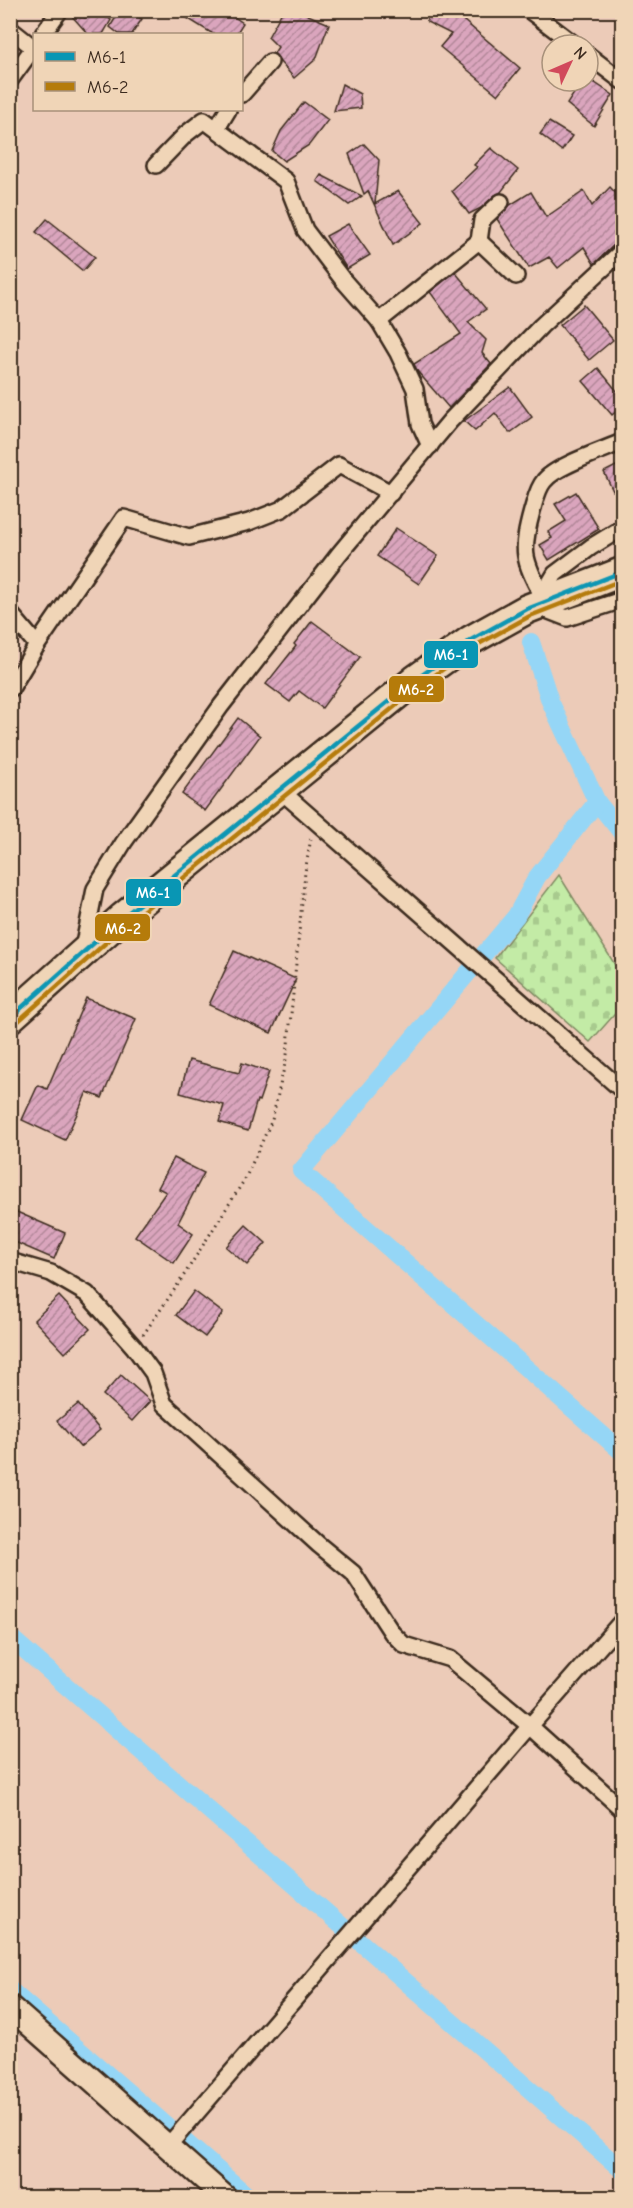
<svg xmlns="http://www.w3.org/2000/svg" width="633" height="2208" font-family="'Comic Neue',sans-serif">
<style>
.cemetery{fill:url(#cemetery-stones);stroke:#7f8a62;stroke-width:1.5}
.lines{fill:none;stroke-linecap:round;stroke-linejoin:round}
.canal{stroke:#95d6f6;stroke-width:18}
.building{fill:url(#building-hatch);stroke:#3b2a1e;stroke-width:1.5}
.street-casing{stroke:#3b2a1e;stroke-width:20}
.secondary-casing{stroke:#3b2a1e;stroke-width:27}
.highway-casing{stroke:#3b2a1e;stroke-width:33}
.path{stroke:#3b2a1e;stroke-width:3;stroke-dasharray:1.5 4.5;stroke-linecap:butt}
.street{stroke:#f0d5b7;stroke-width:15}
.secondary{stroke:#f0d5b7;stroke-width:22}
.highway{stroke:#f0d5b7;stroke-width:28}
.bus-1-casing{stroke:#f0d5b7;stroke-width:9}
.bus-2-casing{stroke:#f0d5b7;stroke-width:9}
.bus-1{stroke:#0996b4;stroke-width:4.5}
.bus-2{stroke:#b57b0a;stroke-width:4.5}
.line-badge{stroke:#f0d5b7;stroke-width:2}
.badge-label{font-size:16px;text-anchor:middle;font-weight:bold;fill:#fff}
</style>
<defs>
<pattern id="cemetery-stones" width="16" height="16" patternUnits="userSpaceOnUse" patternTransform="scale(1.5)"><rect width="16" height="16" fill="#c3eba6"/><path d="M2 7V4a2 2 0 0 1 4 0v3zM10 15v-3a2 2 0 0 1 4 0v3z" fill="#a8ca8e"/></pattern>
<pattern id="building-hatch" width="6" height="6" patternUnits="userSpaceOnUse" patternTransform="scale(1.5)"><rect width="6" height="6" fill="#daa5bd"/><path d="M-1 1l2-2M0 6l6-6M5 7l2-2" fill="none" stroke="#b28799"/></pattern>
</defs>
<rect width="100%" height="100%" fill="#eccbb8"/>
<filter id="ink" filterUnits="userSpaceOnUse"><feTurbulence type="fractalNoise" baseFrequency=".0167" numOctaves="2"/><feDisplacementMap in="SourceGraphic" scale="12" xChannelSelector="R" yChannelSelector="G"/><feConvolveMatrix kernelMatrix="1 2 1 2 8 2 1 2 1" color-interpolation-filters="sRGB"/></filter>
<g filter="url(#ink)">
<polygon class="cemetery" points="559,875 622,976 622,1006 590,1042 495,958"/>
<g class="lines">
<g class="canal">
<polyline points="531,642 550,701 597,802 622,833"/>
<polyline points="597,802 537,877 516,916 301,1171 622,1452"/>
<polyline points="10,1637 622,2170"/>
<polyline points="10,1990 250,2198"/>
</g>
</g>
<g class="building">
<polygon points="90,10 96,10 111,20 103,34 88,34 70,14 85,18"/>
<polygon points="120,10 125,10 142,19 132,34 119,34 110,27"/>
<polygon points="174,10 224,10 243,23 236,34 213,34"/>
<polygon points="283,10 301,12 329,24 316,59 294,78 280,62 274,53 278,47 268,37"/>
<polygon points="426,10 451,10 520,68 498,95 440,47 451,34 427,22"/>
<polygon points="582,81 592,81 613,95 594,126 567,104"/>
<polygon points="342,84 360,94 361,108 334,111"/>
<polygon points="304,102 328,120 309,145 284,161 272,151 281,131"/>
<polygon points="549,122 572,136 562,151 540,134"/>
<polygon points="364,144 379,160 375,204 398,191 423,223 393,245 368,191 364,194 349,154"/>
<polygon points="491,148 518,170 501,192 495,195 481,208 469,214 452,191 477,167 474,165"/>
<polygon points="321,175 362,196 349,205 317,181"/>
<polygon points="610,187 622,200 622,242 615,244 594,264 584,247 558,268 549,257 529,268 497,219 510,205 531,192 546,217 584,191 592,206"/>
<polygon points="47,219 95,257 83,271 36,232"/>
<polygon points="348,224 370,255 347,269 326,236"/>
<polygon points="455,272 486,309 468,322 486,340 482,353 491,364 449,408 418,372 414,364 461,334 430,292"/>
<polygon points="584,305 613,340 589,360 560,325"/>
<polygon points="598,368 622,397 622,407 612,415 583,381"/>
<polygon points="510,387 532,417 510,433 495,413 475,431 464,421"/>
<polygon points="622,463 622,486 613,491 604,472"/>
<polygon points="576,492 599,529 549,560 540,545 552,538 548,532 566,521 555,504"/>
<polygon points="396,528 438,556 419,584 377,556"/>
<polygon points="312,621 360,657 322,708 299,691 290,702 266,684 296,646 294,644"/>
<polygon points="238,718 260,736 205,811 182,794"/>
<polygon points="234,951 296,979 271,1033 209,1005"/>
<polygon points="86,998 136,1019 102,1098 87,1092 65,1140 22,1120 38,1085 47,1089"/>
<polygon points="189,1060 239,1073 242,1063 269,1072 259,1101 257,1100 248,1131 219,1122 224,1105 180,1093"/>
<polygon points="174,1158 204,1173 178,1223 193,1234 174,1263 135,1236 166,1192 158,1188"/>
<polygon points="10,1209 65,1233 54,1259 10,1240"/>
<polygon points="246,1225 266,1243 247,1265 226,1247"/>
<polygon points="194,1291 223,1313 205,1337 176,1315"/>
<polygon points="59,1296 90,1329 65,1353 34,1320"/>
<polygon points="121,1375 150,1401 132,1421 103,1395"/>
<polygon points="78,1404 100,1430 80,1447 57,1421"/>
</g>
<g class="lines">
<g class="street-casing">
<g id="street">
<polyline points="529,10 575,45"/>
<polyline points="10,29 34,48"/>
<polyline points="43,34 60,10"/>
<polyline points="588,55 622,81"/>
<polyline points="10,80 34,47"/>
<polyline points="242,94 270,62"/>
<polyline points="217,128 228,110"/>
<polyline points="156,165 186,134 204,120 286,181 305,230 343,280 379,321 398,353 415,389 420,424 430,446"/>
<polyline points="479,241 482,220 501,202"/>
<polyline points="379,321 479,241 516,276"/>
<polyline points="622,528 591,547 555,574 536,606 567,618 622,600"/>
<path d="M542,595C523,559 521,551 532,511C535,502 537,489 544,481C555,466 604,450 622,442"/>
<polyline points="10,613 37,645"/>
<polyline points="10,690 37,645 124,518 189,537 249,522 282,509 339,465 391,493"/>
<polyline points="280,790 622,1090"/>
<polyline points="83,949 95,889 124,842 221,706 339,554 450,421 541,326 622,251"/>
<polyline points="10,1261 51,1273 87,1294 134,1347 153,1373 164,1404 319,1545 353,1573 392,1633 404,1645 450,1659 530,1726 622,1809"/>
<polyline points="168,2146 530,1726 622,1621"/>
</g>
</g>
<g class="secondary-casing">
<polyline id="secondary" points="10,2007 226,2198"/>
</g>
<g class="highway-casing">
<polyline id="highway" points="10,1018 123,917 415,680 471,640 527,609 622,572"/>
</g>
<polyline class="path" points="143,1335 179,1283 245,1179 272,1120 287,1055 305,872 311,838"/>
<use href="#street" class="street"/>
<use href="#secondary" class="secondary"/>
<use href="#highway" class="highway"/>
<g class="bus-1-casing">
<polyline id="bus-1" points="10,1018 123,917 415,680 471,640 527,609 622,572"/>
</g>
<g class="bus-2-casing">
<polyline id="bus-2" points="15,1024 128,923 420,686 475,646 530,616 622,580"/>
</g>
<use href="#bus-1" class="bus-1"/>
<use href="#bus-2" class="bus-2"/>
</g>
</g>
<g class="line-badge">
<rect x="423" y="640" width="56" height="29" rx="6" fill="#0996b4"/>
<rect x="388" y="675" width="57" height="28" rx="6" fill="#b57b0a"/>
<rect x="125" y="878" width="57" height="29" rx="6" fill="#0996b4"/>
<rect x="94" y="913" width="57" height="29" rx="6" fill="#b57b0a"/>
</g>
<g class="badge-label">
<text x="451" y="660">M6-1</text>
<text x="416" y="695">M6-2</text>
<text x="153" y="898">M6-1</text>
<text x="123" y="934">M6-2</text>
</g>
<rect width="633" height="2208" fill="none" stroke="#f0d5b7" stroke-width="36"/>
<rect x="18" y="18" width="597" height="2172" fill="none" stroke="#3b2a1e" stroke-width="2" filter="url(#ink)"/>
<rect x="33" y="33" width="210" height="78" fill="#f0d5b7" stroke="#a8917a" stroke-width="1.5"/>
<rect x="45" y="52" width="30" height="9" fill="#0996b4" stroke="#a8917a" stroke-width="1.5"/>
<text x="87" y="63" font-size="18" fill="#3b2a1e">M6-1</text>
<rect x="45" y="82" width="30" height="9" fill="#b57b0a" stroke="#a8917a" stroke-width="1.5"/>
<text x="87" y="93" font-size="18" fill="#3b2a1e">M6-2</text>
<g transform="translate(570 63) rotate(46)"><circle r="28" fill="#f0d5b7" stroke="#a8917a" stroke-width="1.5"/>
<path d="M0-4.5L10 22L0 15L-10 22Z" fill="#d1495b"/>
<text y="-9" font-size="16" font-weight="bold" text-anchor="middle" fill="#3b2a1e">N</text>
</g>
</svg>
